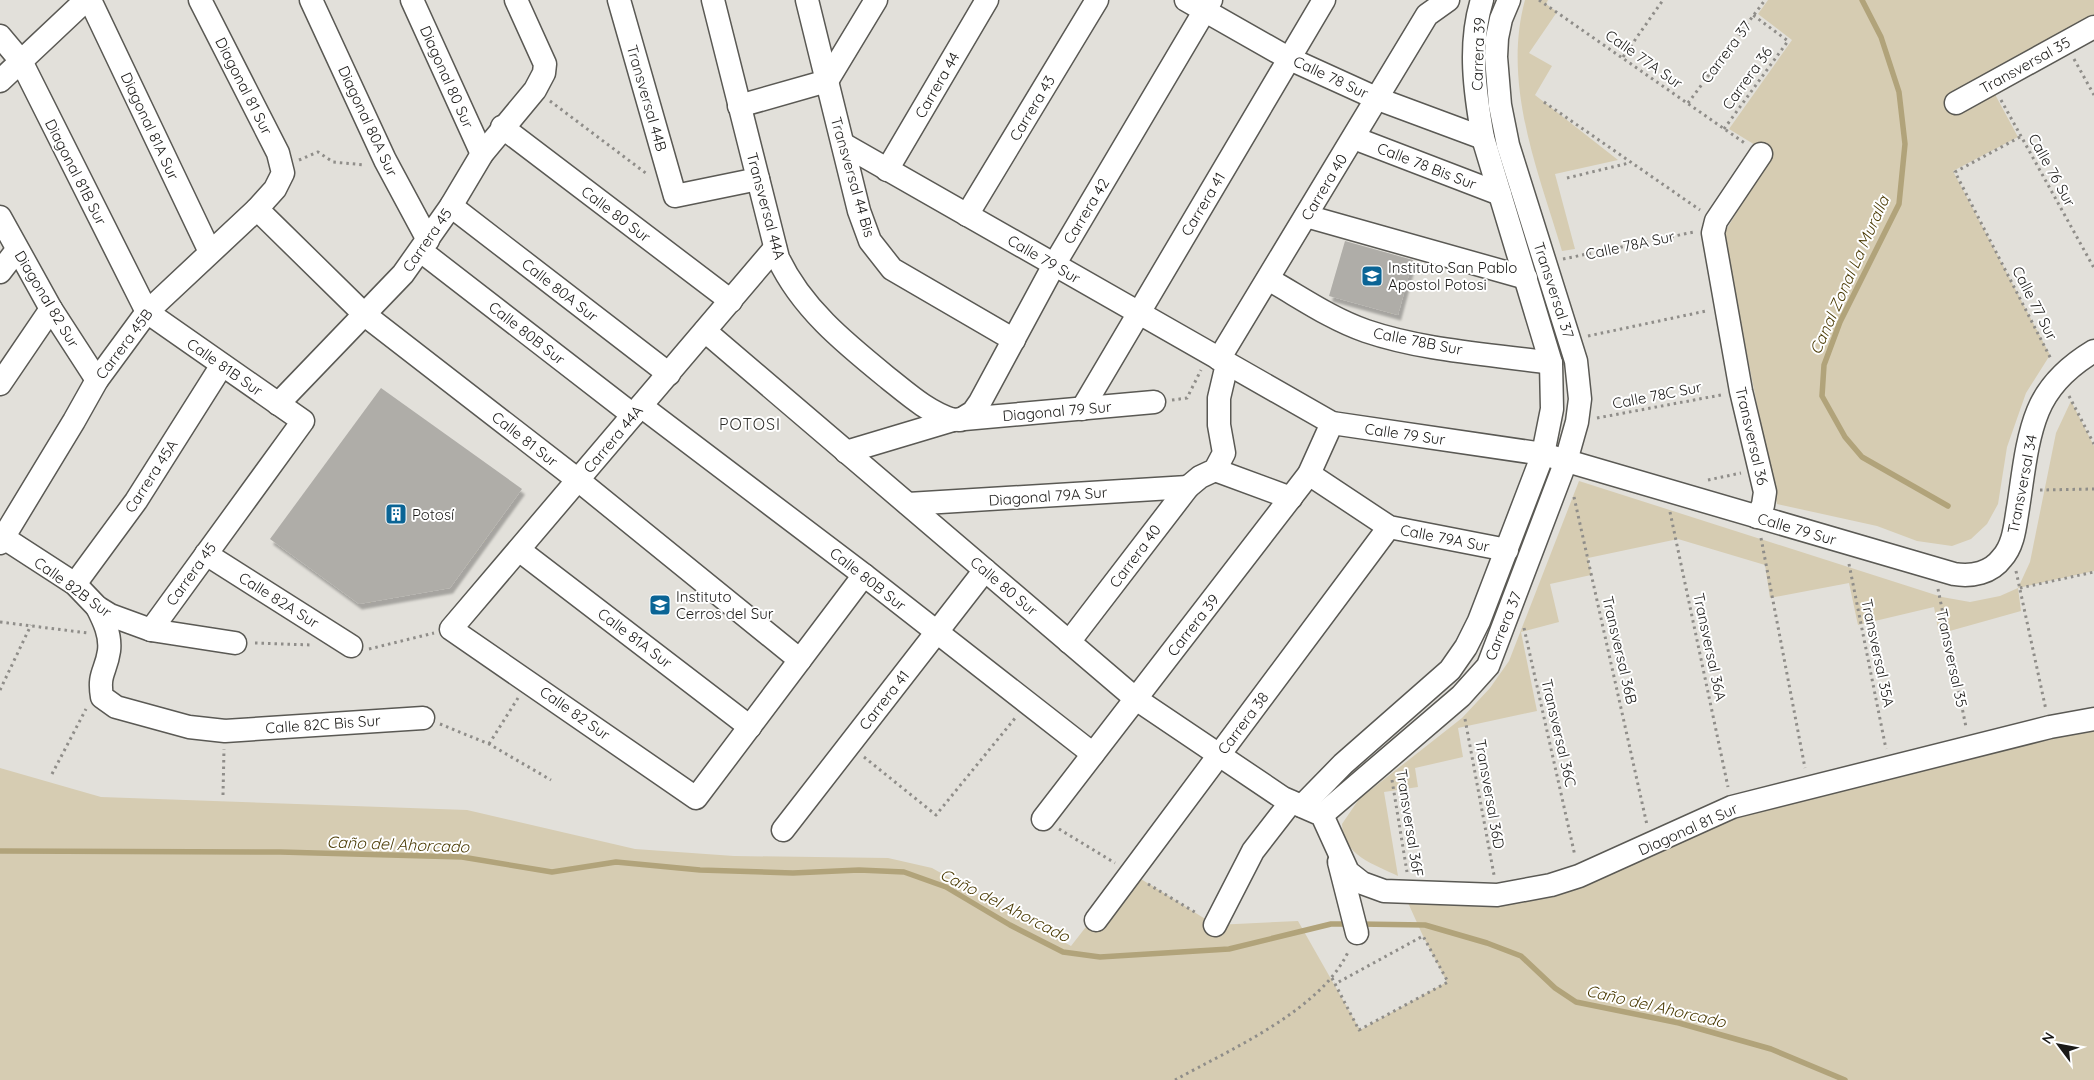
<svg xmlns="http://www.w3.org/2000/svg" width="2094" height="1080" font-family="Quicksand,sans-serif">
<style>
.green{fill:#d6ccb2}
.lines{fill:none;stroke-linecap:round;stroke-linejoin:round}
.stream{stroke:#b1a37a;stroke-width:5.5}
.building{fill:#afada8;filter:url(#shadow)}
.minor-casing{stroke:#5a5954;stroke-width:25}
.path{stroke:#8f8d89;stroke-width:3;stroke-dasharray:2.5 4;stroke-linecap:butt}
.minor{stroke:#fff;stroke-width:22}
.labels{text-anchor:middle;dominant-baseline:central;stroke-width:4;stroke-linejoin:round;paint-order:stroke}
.street-label{font-size:15px;fill:#1b1a18;stroke:#fff}
.poi-label{font-size:15px;fill:#1b1a18;stroke:#fff;text-anchor:start}
.water-label{font-size:16px;font-style:italic;fill:#4a3a03;stroke:#fff}
.neighbourhood-label{font-size:16px;letter-spacing:1px;fill:#2e2d29;stroke:#fff}
</style>
<defs>
<filter id="shadow"><feDropShadow dx="3" dy="5.5" stdDeviation="1" flood-color="#0004"/></filter>
</defs>
<rect width="100%" height="100%" fill="#e2e0da"/>
<g class="green">
<path d="M1525,0H1548L1546,4L1557,12L1529,53L1552,66L1535,95L1618,160L1555,174L1575,249L1562,251C1538,171 1502,84 1525,0Z"/>
<polygon points="1768,0 2094,0 2094,16 1984,74 2018,137 1953,171 2050,355 2026,393 2007,447 1998,504 1987,524 1971,539 1952,546 1917,541 1877,526 1777,504 1723,235 1766,164 1760,148 1729,129 1792,40 1758,14"/>
<path d="M2071,401L2094,446V571L2018,588L2021,611L1939,634L1934,607L1858,625L1849,583L1770,598L1765,565L1678,539L1588,558L1591,575L1550,584L1559,622L1521,632L1537,711L1458,728L1463,757L1415,768L1418,787L1384,792L1398,876C1374,864 1343,856 1342,824L1359,799L1462,718L1490,688L1509,661L1579,481L1942,597L1970,602L2000,596L2018,588L2030,562L2056,433Z"/>
<polygon points="2094,710 2094,1080 0,1080 0,768 101,797 467,810 635,849 734,856 888,858 932,868 1071,946 1089,923 1136,876 1215,925 1298,921 1360,1030 1447,982 1423,936 1400,885 1483,887 1550,875 1616,848 1642,834 1718,805"/>
</g>
<g class="lines">
<g class="stream">
<polyline points="1862,0 1881,37 1899,92 1905,144 1899,204 1840,322 1824,365 1822,396 1845,437 1862,457 1948,506"/>
<polyline points="0,851 280,852 462,857 552,872 616,862 700,870 793,873 859,870 904,872 946,887 1010,925 1063,952 1100,957 1229,949 1331,924 1349,924"/>
<polyline points="1359,924 1425,925 1487,943 1521,956 1555,988 1576,1002 1679,1023 1771,1049 1845,1080"/>
</g>
</g>
<g class="building">
<polygon points="1345,241 1413,260 1398,315 1329,296"/>
<polygon points="381,388 522,489 450,588 359,604 270,539"/>
</g>
<g class="lines">
<g class="minor-casing">
<g id="minor">
<polyline points="90,0 210,252"/>
<polyline points="311,0 385,160 428,240"/>
<polyline points="412,0 482,154"/>
<polyline points="619,0 675,196 758,179"/>
<path d="M713,0L778,258C802,309 846,344 889,379C909,395 928,412 953,420L1154,402"/>
<polyline points="807,0 859,211 870,241 892,269 1014,340"/>
<polyline points="1186,0 1290,59 1378,99 1483,138"/>
<polyline points="0,36 21,61 147,312 303,421 151,630"/>
<polyline points="0,81 86,0"/>
<polyline points="1956,103 2094,27"/>
<polyline points="739,106 827,81 876,0"/>
<polyline points="502,127 731,301"/>
<polyline points="1354,138 1500,194"/>
<path d="M843,144L1332,423L1543,454L1954,574C1972,577 1991,573 2002,558C2014,545 2015,525 2018,508C2023,477 2026,440 2038,411C2049,384 2069,366 2094,351"/>
<polyline points="887,170 987,0"/>
<polyline points="451,206 669,374"/>
<polyline points="257,209 365,315 578,480 800,660"/>
<polyline points="967,215 1097,0"/>
<polyline points="1306,216 1526,278"/>
<polyline points="0,217 51,309 97,380"/>
<polyline points="775,248 451,629 696,798 864,575"/>
<polyline points="421,251 633,415"/>
<polyline points="0,272 17,250"/>
<path d="M1268,279C1300,297 1331,319 1366,331C1425,351 1490,354 1551,363"/>
<polyline points="705,331 1136,699 1283,798 1322,815 1348,872 1362,883 1384,891 1497,895 1551,885 1579,876 1732,807 2050,727 2094,719"/>
<polyline points="1219,359 1427,15 1448,0"/>
<polyline points="0,384 51,309"/>
<polyline points="278,404 403,274 451,206 482,154 535,90 544,73 545,64 516,0"/>
<polyline points="641,406 864,575 1093,754"/>
<polyline points="1082,409 1324,0"/>
<polyline points="960,420 973,412 980,402 1054,265 1211,0"/>
<polyline points="846,452 953,420"/>
<polyline points="1215,470 1291,498"/>
<polyline points="1309,474 1389,527 1507,550"/>
<polyline points="908,504 1188,487"/>
<polyline points="1757,517 1763,505 1765,492 1741,391 1713,233 1716,221 1761,154"/>
<polyline points="4,538 75,584 97,607 110,615 151,630 235,643"/>
<polyline points="0,543 74,421 97,380 147,312 257,209 275,189 283,173 278,153 200,0"/>
<polyline points="519,550 750,727"/>
<polyline points="206,554 351,646"/>
<polyline points="75,584 136,501 222,365"/>
<path d="M97,607C104,621 111,635 109,651C106,672 98,673 102,697L116,707L189,727L225,731L423,718"/>
<polyline points="1069,642 1188,487 1200,477 1215,470 1224,453 1219,425 1219,398 1227,364"/>
<path d="M1302,806L1343,764L1450,670L1466,647L1479,621L1543,454L1552,409L1551,363L1483,138C1475,93 1468,44 1482,0"/>
<polyline points="1322,815 1461,696 1488,666 1566,461 1577,422 1580,399 1576,361 1508,145 1500,105 1496,57 1497,38 1501,19 1509,0"/>
<polyline points="1043,819 1309,474 1332,423"/>
<polyline points="783,830 985,570"/>
<polyline points="1339,862 1357,933"/>
<polyline points="1096,920 1389,527"/>
<polyline points="1215,925 1253,851 1291,802"/>
</g>
</g>
<g class="path">
<polyline points="1539,0 1746,144"/>
<polyline points="1623,57 1663,0"/>
<polyline points="2074,59 2094,95"/>
<polyline points="2001,100 2094,268"/>
<polyline points="550,101 647,174"/>
<polyline points="1544,102 1700,210"/>
<polyline points="1688,103 1765,0"/>
<polyline points="1724,129 1788,41 1753,15"/>
<polyline points="2020,137 1955,172 2051,359"/>
<polyline points="299,160 318,152 333,162 365,165"/>
<polyline points="1567,178 1629,163"/>
<polyline points="1563,259 1694,232"/>
<polyline points="1588,336 1706,311"/>
<polyline points="2069,396 2094,444"/>
<polyline points="1172,400 1187,398 1201,370"/>
<polyline points="1597,418 1721,395"/>
<polyline points="1708,480 1741,473"/>
<polyline points="2040,490 2094,489"/>
<polyline points="1574,497 1647,825"/>
<polyline points="1670,512 1728,787"/>
<polyline points="1761,538 1805,768"/>
<polyline points="1849,564 1886,749"/>
<polyline points="2016,571 2046,710"/>
<polyline points="2020,588 2094,572"/>
<polyline points="1938,589 1966,727"/>
<polyline points="0,622 88,633"/>
<polyline points="1524,628 1575,856"/>
<polyline points="255,643 311,645"/>
<polyline points="369,649 434,633"/>
<polyline points="0,690 31,625"/>
<polyline points="1465,719 1494,875"/>
<polyline points="440,724 489,744 551,780"/>
<polyline points="489,744 518,698"/>
<polyline points="864,757 936,815 1016,717"/>
<polyline points="52,774 86,709"/>
<polyline points="1392,780 1407,872"/>
<polyline points="223,795 224,749"/>
<polyline points="1059,829 1115,863"/>
<polyline points="1148,884 1198,914"/>
<polyline points="1332,978 1359,1030 1448,982 1423,936 1335,984"/>
<path d="M1175,1080C1231,1049 1322,1010 1349,950"/>
</g>
<use href="#minor" class="minor"/>
</g>
<defs>
<g id="school-square" transform="scale(1.125)"><rect x="-9" y="-9" width="18" height="18" rx="4" fill="#0a6495" stroke="#fff"/><path d="M0-5L7-2L0 1L-7-2ZM-4 1L0 2.5L4 1V4Q0 6-4 4Z" fill="#fff"/></g>
<g id="building-square" transform="scale(1.125)"><rect x="-9" y="-9" width="18" height="18" rx="4" fill="#0a6495" stroke="#fff"/><path d="M-4-6H4V6H1V3H-1V6H-4ZM-2.5-4.3h1.7v1.8h-1.7ZM.8-4.3h1.7v1.8H.8ZM-2.5-1h1.7V.8h-1.7ZM.8-1h1.7V.8H.8Z" fill="#fff"/></g>
</defs>
<g fill-rule="evenodd">
<use href="#school-square" x="1372" y="276"/>
<use href="#building-square" x="396" y="514"/>
<use href="#school-square" x="660" y="605"/>
</g>
<g class="labels">
<g class="street-label">
<text transform="translate(1726 52) rotate(-53)">Carrera 37</text>
<text transform="translate(1478 54) rotate(-88)">Carrera 39</text>
<text transform="translate(1644 59) rotate(35)">Calle 77A Sur</text>
<text transform="translate(2025 65) rotate(-29)">Transversal 35</text>
<text transform="translate(447 77) rotate(66)">Diagonal 80 Sur</text>
<text transform="translate(1331 77) rotate(25)">Calle 78 Sur</text>
<text transform="translate(1747 78) rotate(-54)">Carrera 36</text>
<text transform="translate(937 85) rotate(-60)">Carrera 44</text>
<text transform="translate(244 86) rotate(63)">Diagonal 81 Sur</text>
<text transform="translate(647 98) rotate(74)">Transversal 44B</text>
<text transform="translate(1032 108) rotate(-59)">Carrera 43</text>
<text transform="translate(368 121) rotate(65)">Diagonal 80A Sur</text>
<text transform="translate(150 126) rotate(65)">Diagonal 81A Sur</text>
<text transform="translate(1427 166) rotate(21)">Calle 78 Bis Sur</text>
<text transform="translate(2052 170) rotate(61)">Calle 76 Sur</text>
<text transform="translate(76 172) rotate(63)">Diagonal 81B Sur</text>
<text transform="translate(853 177) rotate(74)">Transversal 44 Bis</text>
<text transform="translate(1324 187) rotate(-59)">Carrera 40</text>
<text transform="translate(1203 204) rotate(-59)">Carrera 41</text>
<text transform="translate(766 206) rotate(75)">Transversal 44A</text>
<text transform="translate(1086 211) rotate(-59)">Carrera 42</text>
<text transform="translate(616 214) rotate(37)">Calle 80 Sur</text>
<text transform="translate(427 240) rotate(-55)">Carrera 45</text>
<text transform="translate(1630 245) rotate(-12)">Calle 78A Sur</text>
<text transform="translate(1044 259) rotate(30)">Calle 79 Sur</text>
<text transform="translate(560 290) rotate(38)">Calle 80A Sur</text>
<text transform="translate(1554 290) rotate(72)">Transversal 37</text>
<text transform="translate(47 299) rotate(59)">Diagonal 82 Sur</text>
<text transform="translate(2035 303) rotate(63)">Calle 77 Sur</text>
<text transform="translate(527 333) rotate(38)">Calle 80B Sur</text>
<text transform="translate(1418 341) rotate(11)">Calle 78B Sur</text>
<text transform="translate(124 344) rotate(-53)">Carrera 45B</text>
<text transform="translate(225 367) rotate(35)">Calle 81B Sur</text>
<text transform="translate(1657 395) rotate(-11)">Calle 78C Sur</text>
<text transform="translate(1057 411) rotate(-5)">Diagonal 79 Sur</text>
<text transform="translate(1405 434) rotate(8)">Calle 79 Sur</text>
<text transform="translate(1752 436) rotate(77)">Transversal 36</text>
<text transform="translate(525 439) rotate(38)">Calle 81 Sur</text>
<text transform="translate(613 439) rotate(-50)">Carrera 44A</text>
<text transform="translate(151 476) rotate(-57)">Carrera 45A</text>
<text transform="translate(2022 484) rotate(-79)">Transversal 34</text>
<text transform="translate(1048 496) rotate(-4)">Diagonal 79A Sur</text>
<text transform="translate(1797 529) rotate(16)">Calle 79 Sur</text>
<text transform="translate(1445 538) rotate(11)">Calle 79A Sur</text>
<text transform="translate(1135 556) rotate(-53)">Carrera 40</text>
<text transform="translate(191 574) rotate(-54)">Carrera 45</text>
<text transform="translate(868 579) rotate(38)">Calle 80B Sur</text>
<text transform="translate(1004 586) rotate(40)">Calle 80 Sur</text>
<text transform="translate(73 587) rotate(36)">Calle 82B Sur</text>
<text transform="translate(279 600) rotate(32)">Calle 82A Sur</text>
<text transform="translate(1193 625) rotate(-52)">Carrera 39</text>
<text transform="translate(1503 626) rotate(-68)">Carrera 37</text>
<text transform="translate(635 638) rotate(37)">Calle 81A Sur</text>
<text transform="translate(1710 647) rotate(78)">Transversal 36A</text>
<text transform="translate(1620 650) rotate(77)">Transversal 36B</text>
<text transform="translate(1878 653) rotate(78)">Transversal 35A</text>
<text transform="translate(1952 658) rotate(78)">Transversal 35</text>
<text transform="translate(884 700) rotate(-52)">Carrera 41</text>
<text transform="translate(575 713) rotate(35)">Calle 82 Sur</text>
<text transform="translate(1243 723) rotate(-53)">Carrera 38</text>
<text transform="translate(323 724) rotate(-4)">Calle 82C Bis Sur</text>
<text transform="translate(1559 733) rotate(77)">Transversal 36C</text>
<text transform="translate(1490 794) rotate(80)">Transversal 36D</text>
<text transform="translate(1410 823) rotate(81)">Transversal 36F</text>
<text transform="translate(1688 829) rotate(-24)">Diagonal 81 Sur</text>
</g>
<g class="poi-label">
<text x="1388" y="267">Instituto San Pablo<tspan x="1388" dy="17">Apostol Potosi</tspan></text>
<text x="412" y="514">Potosí</text>
<text x="676" y="596">Instituto<tspan x="676" dy="17">Cerros del Sur</tspan></text>
</g>
<g class="water-label">
<text transform="translate(1849 275) rotate(-66)">Canal Zonal La Muralla</text>
<text transform="translate(398 844) rotate(2)">Caño del Ahorcado</text>
<text transform="translate(1005 905) rotate(27)">Caño del Ahorcado</text>
<text transform="translate(1656 1006) rotate(13)">Caño del Ahorcado</text>
</g>
<g class="neighbourhood-label">
<text x="750" y="424">POTOSI</text>
</g>
</g>
<g transform="translate(2059 1045) rotate(302)" stroke="#ffffff" stroke-width="4" paint-order="stroke">
<path d="M0-4L9 19L0 12L-9 19Z" fill="#1b1a18"/>
<text y="-8" font-size="14" font-weight="bold" text-anchor="middle" fill="#1b1a18">N</text>
</g>
</svg>
